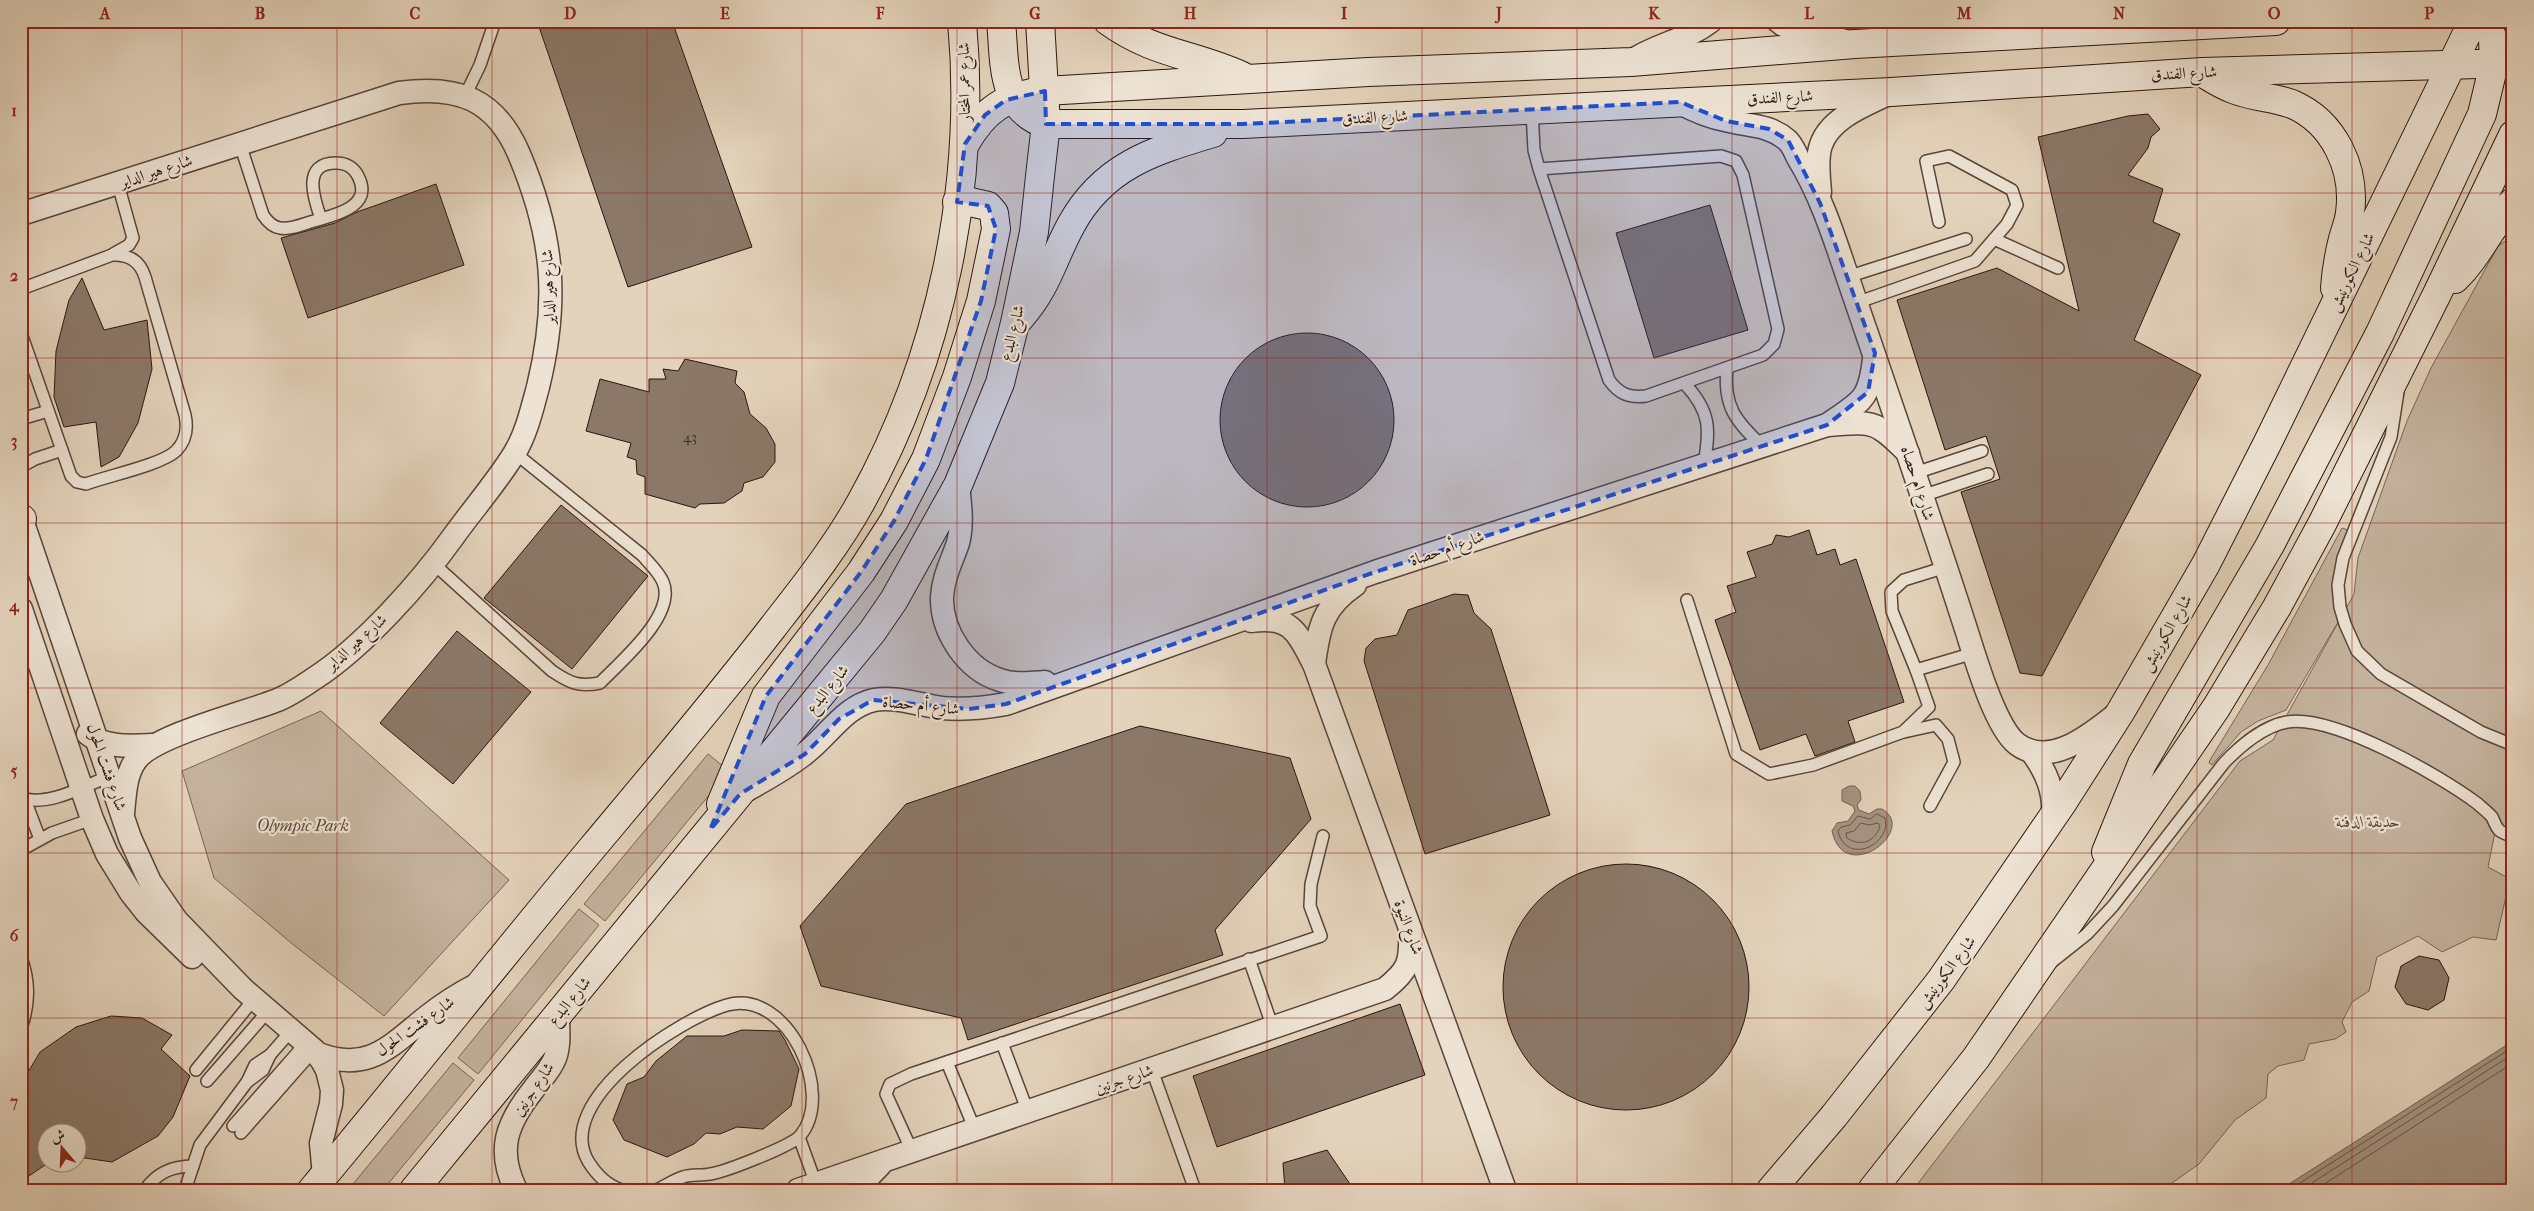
<svg xmlns="http://www.w3.org/2000/svg" width="2534" height="1211" font-family="'IM FELL French Canon',Amiri,serif">
<style>
.green{fill:#c5b39e;stroke:#786456}
.water{fill:#a59381;stroke:#746153}
.lines{fill:none;stroke-linecap:round;stroke-linejoin:round}
.shore{stroke:#685448;stroke-width:1}
.building{fill:#8b7868;stroke:#2b160e}
.lane-casing{stroke:#59453a;stroke-width:14}
.street-casing{stroke:#59453a;stroke-width:25}
.secondary-casing{stroke:#2b160e;stroke-width:30}
.lane{stroke:#ede2d3;stroke-width:11}
.street{stroke:#ede2d3;stroke-width:22}
.secondary{stroke:#ede2d3;stroke-width:28}
.marked{fill:#1d4ed8;fill-opacity:0.2;stroke:#1d4ed8;stroke-width:4;stroke-dasharray:10 6;stroke-linejoin:round}
.grid{fill:none;stroke:#8f2418;stroke-width:1;stroke-opacity:0.55}
.labels{text-anchor:middle;dominant-baseline:central;stroke-width:4.5;stroke-linejoin:round;paint-order:stroke}
.number-label{font-size:14px;fill:#432e24}
.street-label{font-size:16px;fill:#2b160e;stroke:#ede2d3}
.park-label{font-size:16px;font-style:italic;fill:#594539;stroke:#ede2d3}
.neatline{fill:none;stroke:#8f2418;stroke-width:2}
.grid-label{font-size:16px;text-anchor:middle;font-weight:bold;fill:#8f2418}
</style>
<rect width="100%" height="100%" fill="#e4d3bc"/>
<filter id="stains"><feTurbulence type="fractalNoise" baseFrequency=".004" numOctaves="4"/><feColorMatrix values="0 0 0 0 .2 0 0 0 0 .09 0 0 0 0 .02 0 0 0 .5 -.17"/></filter>
<radialGradient id="worn" r=".72"><stop offset=".6" stop-color="#630" stop-opacity="0"/><stop offset="1" stop-color="#630" stop-opacity=".3"/></radialGradient>
<g class="green">
<polygon points="2513,236 2513,842 2495,832 2488,867 2510,879 2496,940 2473,937 2442,952 2418,936 2377,957 2369,991 2352,1002 2342,1022 2346,1032 2335,1039 2309,1044 2304,1060 2278,1066 2268,1074 2266,1098 2235,1120 2199,1164 2162,1190 1913,1190 2240,761 2273,740 2354,594 2358,558 2407,421 2431,368 2498,246"/>
<path d="M2342,528L2348,530C2333,567 2330,581 2338,622L2286,710L2258,721L2241,732L2212,765L2209,763L2210,760L2268,665Z"/>
<polygon points="321,711 509,880 384,1016 290,942 214,878 182,771"/>
<polygon points="708,754 729,771 605,921 584,904"/>
<polygon points="579,909 599,925 478,1074 458,1058"/>
<polygon points="453,1063 474,1080 383,1190 348,1190"/>
</g>
<g class="water">
<path d="M1849,786H1855L1860,791L1861,800L1857,805L1859,810L1869,814L1877,809H1882C1919,830 1844,887 1832,831L1837,823L1848,821L1855,811L1853,806L1842,801V790Z"/>
<path d="M2513,1041V1190H2221C2244,1173 2265,1196 2289,1184Z"/>
</g>
<g class="lines">
<g class="shore">
<path d="M1877,814L1885,818L1886,826C1880,852 1844,860 1838,831L1841,827L1850,825L1858,816L1870,819Z"/>
<path d="M1861,823L1869,825L1878,823L1880,826C1875,842 1861,847 1847,838L1846,833L1854,831Z"/>
<polyline points="2289,1190 2513,1047"/>
<polyline points="2301,1190 2513,1054"/>
<polyline points="2315,1190 2513,1063"/>
</g>
</g>
<g class="building">
<polygon points="537,21 672,21 752,247 628,287"/>
<polygon points="2148,114 2160,129 2151,137 2148,148 2128,175 2163,189 2153,222 2180,234 2134,340 2201,375 2042,676 2020,673 1961,492 2000,479 1986,436 1945,450 1897,300 1997,268 2079,311 2038,137 2128,116"/>
<polygon points="436,184 464,265 308,318 281,238 335,223 357,212"/>
<polygon points="1710,205 1748,330 1654,358 1616,233"/>
<polygon points="82,278 104,330 147,320 152,369 138,423 119,457 101,467 96,422 64,427 54,397 56,351 69,300"/>
<circle cx="1307" cy="420" r="87"/>
<polygon points="685,359 737,371 735,383 744,392 750,414 766,428 775,444 775,462 763,477 744,483 742,491 724,503 700,504 695,508 645,494 645,477 637,474 636,460 627,457 631,443 586,431 600,379 649,392 649,379 666,379 663,369 678,371"/>
<polygon points="561,505 648,576 572,669 484,598"/>
<polygon points="1809,530 1817,555 1835,549 1840,565 1856,559 1904,702 1848,721 1855,742 1815,756 1806,734 1760,750 1715,620 1736,612 1727,586 1756,577 1747,552 1772,544 1776,535 1789,537"/>
<polygon points="1454,594 1468,595 1474,613 1491,629 1550,815 1425,854 1364,661 1366,648 1375,639 1397,635 1408,610"/>
<polygon points="457,631 531,692 453,784 380,723"/>
<polygon points="1140,726 1290,758 1311,819 1215,930 1223,955 968,1040 961,1018 821,986 800,926 906,804"/>
<circle cx="1626" cy="987" r="123"/>
<polygon points="2419,956 2439,960 2449,978 2444,1000 2428,1010 2406,1004 2395,987 2401,966"/>
<polygon points="1400,1004 1425,1075 1217,1147 1193,1076"/>
<polygon points="111,1016 142,1018 172,1035 161,1049 190,1076 173,1117 158,1136 112,1162 78,1157 78,1134 48,1134 48,1163 26,1178 21,1160 21,1084 40,1052 76,1027"/>
<polygon points="742,1030 779,1031 785,1040 799,1069 791,1106 763,1129 737,1127 720,1134 706,1133 694,1144 667,1157 624,1140 613,1120 627,1084 644,1077 656,1061 687,1036 724,1036"/>
<polygon points="1327,1150 1354,1190 1285,1190 1283,1163"/>
</g>
<g class="lines">
<g class="lane-casing">
<g id="lane">
<polyline points="1624,21 1628,21"/>
<polyline points="465,96 480,65 495,21"/>
<path d="M1532,110L1534,150L1539,169L1609,380C1619,394 1629,398 1646,396L1763,355L1774,344L1778,329L1743,175L1736,161L1721,156L1539,169"/>
<path d="M240,144L263,215C267,221 272,227 280,228C291,230 303,224 314,221C335,215 374,207 358,176C354,168 346,163 337,163C301,162 314,199 321,219"/>
<polyline points="1994,239 2058,268"/>
<polyline points="113,254 129,245 133,238 118,184"/>
<polyline points="1847,277 1966,239"/>
<path d="M21,289L112,255C129,254 140,261 145,277L185,415C188,429 186,441 176,451C161,465 107,476 86,484L77,482L71,476L21,333"/>
<polyline points="1856,303 1975,261 2007,224 2017,205 2012,190 1949,156 1926,161 1939,222"/>
<path d="M1727,368C1723,407 1736,421 1762,446"/>
<path d="M1685,384C1711,412 1710,429 1704,465"/>
<polyline points="2398,392 2391,437 2343,558 2338,585 2340,607 2345,624 2357,651 2381,674 2481,732 2513,745"/>
<polyline points="21,419 48,411"/>
<polyline points="21,467 35,459 62,450"/>
<polyline points="1915,473 1982,451"/>
<polyline points="1922,496 1988,474"/>
<path d="M434,564L552,671C570,683 578,687 600,683C620,662 677,615 663,582C659,572 649,563 642,555L515,453"/>
<polyline points="1946,567 1904,580 1891,592 1892,611 1916,670 1974,653"/>
<polyline points="1687,600 1736,754 1769,774 1813,765 1903,732 1929,707 1916,670"/>
<polyline points="1904,732 1936,725 1948,739 1954,762 1930,806"/>
<path d="M21,798C49,807 84,786 110,776"/>
<polyline points="25,800 40,839"/>
<polyline points="21,850 52,833 92,819"/>
<path d="M21,957C30,982 30,1004 21,1028"/>
<polyline points="1249,959 1273,1028"/>
<path d="M2053,961L2087,934L2113,906L2224,763C2240,746 2264,726 2287,722C2333,714 2441,776 2478,804C2482,808 2488,812 2492,817C2494,821 2496,827 2499,830C2502,833 2509,835 2513,837"/>
<polyline points="1002,1043 1028,1112"/>
<polyline points="947,1062 975,1130"/>
<polyline points="196,1070 254,999"/>
<polyline points="1152,1070 1195,1190"/>
<polyline points="207,1081 268,1011"/>
<polyline points="247,1082 263,1070 270,1055"/>
<polyline points="233,1126 306,1043"/>
<polyline points="241,1133 314,1050"/>
<polyline points="799,1137 816,1184"/>
<polyline points="912,1151 886,1094 890,1084 911,1074 1321,936 1310,906 1311,884 1323,836"/>
<path d="M145,1190C157,1172 173,1166 193,1166"/>
<polyline points="185,1190 200,1145 247,1082 255,1065 270,1055 291,1031"/>
<path d="M622,1190C608,1186 596,1174 588,1161C553,1100 679,1019 727,1005C788,988 836,1094 800,1136C791,1146 725,1172 710,1174C701,1176 692,1174 683,1177C674,1180 665,1186 656,1190"/>
</g>
</g>
<g class="street-casing">
<g id="street">
<polyline points="1778,21 1783,25 1845,41"/>
<path d="M1638,57C1662,43 1688,39 1711,21"/>
<path d="M1680,103C1695,111 1709,117 1725,120C1746,126 1769,124 1787,140C1792,144 1795,152 1798,158C1824,200 1838,250 1854,296C1892,407 1930,517 1966,629C1975,657 1995,727 2017,744C2049,768 2089,736 2114,716"/>
<path d="M1820,192C1819,177 1816,159 1821,145C1830,118 1865,105 1888,94"/>
<path d="M21,214L399,93C457,85 495,98 519,154C554,237 559,301 538,387C532,409 526,435 514,454C496,483 473,509 453,537C420,583 363,647 315,678C303,686 289,696 275,701C244,713 153,736 136,760C125,775 125,795 123,813"/>
<path d="M1827,425C1861,401 1869,402 1874,359"/>
<path d="M958,485C960,504 963,524 958,543C952,561 943,577 942,597C941,632 967,670 1000,680C1014,685 1030,683 1045,682"/>
<polyline points="21,517 130,838 150,882 177,921 243,989 314,1050 322,1061 327,1070 332,1090 331,1104 321,1143 324,1176"/>
<polyline points="21,609 92,819 107,854 131,893 146,912 192,957"/>
<path d="M1251,621C1291,615 1297,632 1314,664L1505,1190"/>
<path d="M1314,664C1319,626 1323,607 1355,585"/>
<path d="M88,734C105,748 131,746 151,745"/>
<path d="M2031,751C2046,771 2055,791 2053,818"/>
<path d="M745,791C765,780 785,769 803,755C828,737 843,707 874,700C896,696 920,705 942,708C964,710 984,708 1006,704L1375,572L1827,425C1874,422 1874,419 1908,453"/>
<path d="M316,1053C368,1074 390,1046 428,1016C443,1004 459,994 476,985"/>
<path d="M516,1190C496,1150 507,1123 533,1090C540,1080 550,1071 555,1058C560,1045 558,1029 558,1015"/>
<path d="M798,1190L1385,989C1409,970 1411,962 1410,932"/>
<polyline points="856,1190 880,1165"/>
</g>
</g>
<g class="secondary-casing">
<g id="secondary">
<path d="M1001,21C1005,62 1000,109 1046,124H1243L1891,92L2202,72L2513,63"/>
<path d="M1108,21C1153,54 1194,54 1242,76"/>
<path d="M2203,73C2213,79 2222,85 2233,89C2252,97 2273,97 2292,104C2334,122 2356,169 2350,213C2349,222 2345,231 2343,239C2339,255 2336,271 2335,288"/>
<path d="M965,144C984,110 1006,95 1045,91L1368,72L1631,62L1855,44L2276,21"/>
<path d="M2455,279C2479,256 2490,226 2513,202"/>
<path d="M1020,318C1048,286 1052,260 1071,225C1103,166 1153,151 1213,133"/>
<polyline points="21,519 22,519"/>
<polyline points="721,804 766,696 861,572 894,521 926,459 957,377 981,301 996,229 994,213 988,206 970,202 957,202"/>
<polyline points="2106,852 2142,764 2270,545 2380,333 2482,114 2494,64 2493,39 2485,21"/>
<path d="M312,1190C407,1076 499,960 593,847C654,774 715,702 773,627C804,587 836,547 861,502C941,358 977,185 962,21"/>
<polyline points="414,1190 872,632 894,600 958,485 1000,383 1015,323 1034,232 1041,167 1046,124 1040,21"/>
<polyline points="1771,1190 1834,1116 1941,980 2063,802 2121,711 2206,564 2268,442 2473,21"/>
<polyline points="1872,1190 1976,1058 2216,708 2277,607 2322,524 2437,294 2513,135"/>
</g>
</g>
<use href="#lane" class="lane"/>
<use href="#street" class="street"/>
<use href="#secondary" class="secondary"/>
</g>
<path class="marked" d="M1045,91L1046,124H1243L1680,102L1726,121L1769,129L1788,140L1820,203L1875,353L1868,392L1827,425L1375,572L1006,704L969,709L873,700L839,719L805,754L740,794L710,830L766,696L861,572L894,521L926,459L981,301L996,229L988,206L957,202L965,144L985,115L1006,100Z"/>
<path class="grid" d="M182,21V1190M337,21V1190M492,21V1190M647,21V1190M802,21V1190M957,21V1190M1112,21V1190M1267,21V1190M1422,21V1190M1577,21V1190M1732,21V1190M1887,21V1190M2042,21V1190M2197,21V1190M2352,21V1190M21,193H2513M21,358H2513M21,523H2513M21,688H2513M21,853H2513M21,1018H2513"/>
<g class="labels">
<g class="number-label">
<text x="690" y="437">43</text>
</g>
<g class="street-label">
<text transform="translate(2184 73) rotate(-3)">شارع الفندق</text>
<text transform="translate(964 82) rotate(-91)">شارع عمر المختار</text>
<text transform="translate(1780 97) rotate(-3)">شارع الفندق</text>
<text transform="translate(1375 117) rotate(-3)">شارع الفندق</text>
<text transform="translate(156 171) rotate(-18)">شارع هير الداير</text>
<text transform="translate(2351 272) rotate(-64)">شارع الكورنيش</text>
<text transform="translate(548 287) rotate(-92)">شارع هير الداير</text>
<text transform="translate(1012 333) rotate(-76)">شارع البدع</text>
<text transform="translate(1918 483) rotate(72)">شارع ام حصاه</text>
<text transform="translate(1447 548) rotate(-19)">شارع أم حصاة</text>
<text transform="translate(2166 633) rotate(-60)">شارع الكورنيش</text>
<text transform="translate(356 642) rotate(-42)">شارع هير الداير</text>
<text transform="translate(827 689) rotate(-51)">شارع البدع</text>
<text transform="translate(921 705) rotate(6)">شارع أم حصاة</text>
<text transform="translate(107 767) rotate(71)">شارع فشت الحول</text>
<text transform="translate(1409 927) rotate(70)">شارع النيوة</text>
<text transform="translate(1946 972) rotate(-53)">شارع الكورنيش</text>
<text transform="translate(569 1001) rotate(-51)">شارع البدع</text>
<text transform="translate(415 1026) rotate(-35)">شارع فشت الحول</text>
<text transform="translate(1124 1079) rotate(-19)">شارع جرنين</text>
<text transform="translate(533 1089) rotate(-56)">شارع جرنين</text>
</g>
<g class="park-label">
<text x="2368" y="821">حديقة الدفنة</text>
<text x="303" y="825">Olympic Park</text>
</g>
</g>
<rect width="2534" height="1211" fill="none" stroke="#e4d3bc" stroke-width="55"/>
<g transform="translate(62 1148) rotate(341)"><circle r="24" fill="#ede2d3" stroke="#9f9084"/>
<path d="M0-4L9 19L0 12L-9 19Z" fill="#8f2418"/>
<text y="-8" font-size="14" font-weight="bold" text-anchor="middle" fill="#2b160e">ش</text>
</g>
<rect x="28" y="28" width="2478" height="1156" class="neatline"/>
<g class="grid-label">
<text x="105" y="19">A</text>
<text x="260" y="19">B</text>
<text x="415" y="19">C</text>
<text x="570" y="19">D</text>
<text x="725" y="19">E</text>
<text x="880" y="19">F</text>
<text x="1035" y="19">G</text>
<text x="1190" y="19">H</text>
<text x="1344" y="19">I</text>
<text x="1499" y="19">J</text>
<text x="1654" y="19">K</text>
<text x="1809" y="19">L</text>
<text x="1964" y="19">M</text>
<text x="2119" y="19">N</text>
<text x="2274" y="19">O</text>
<text x="2429" y="19">P</text>
<text x="14" y="116">1</text>
<text x="14" y="281">2</text>
<text x="14" y="446">3</text>
<text x="14" y="611">4</text>
<text x="14" y="776">5</text>
<text x="14" y="941">6</text>
<text x="14" y="1107">7</text>
</g>
<rect width="100%" height="100%" filter="url(#stains)"/>
<rect width="100%" height="100%" fill="url(#worn)"/>
</svg>
